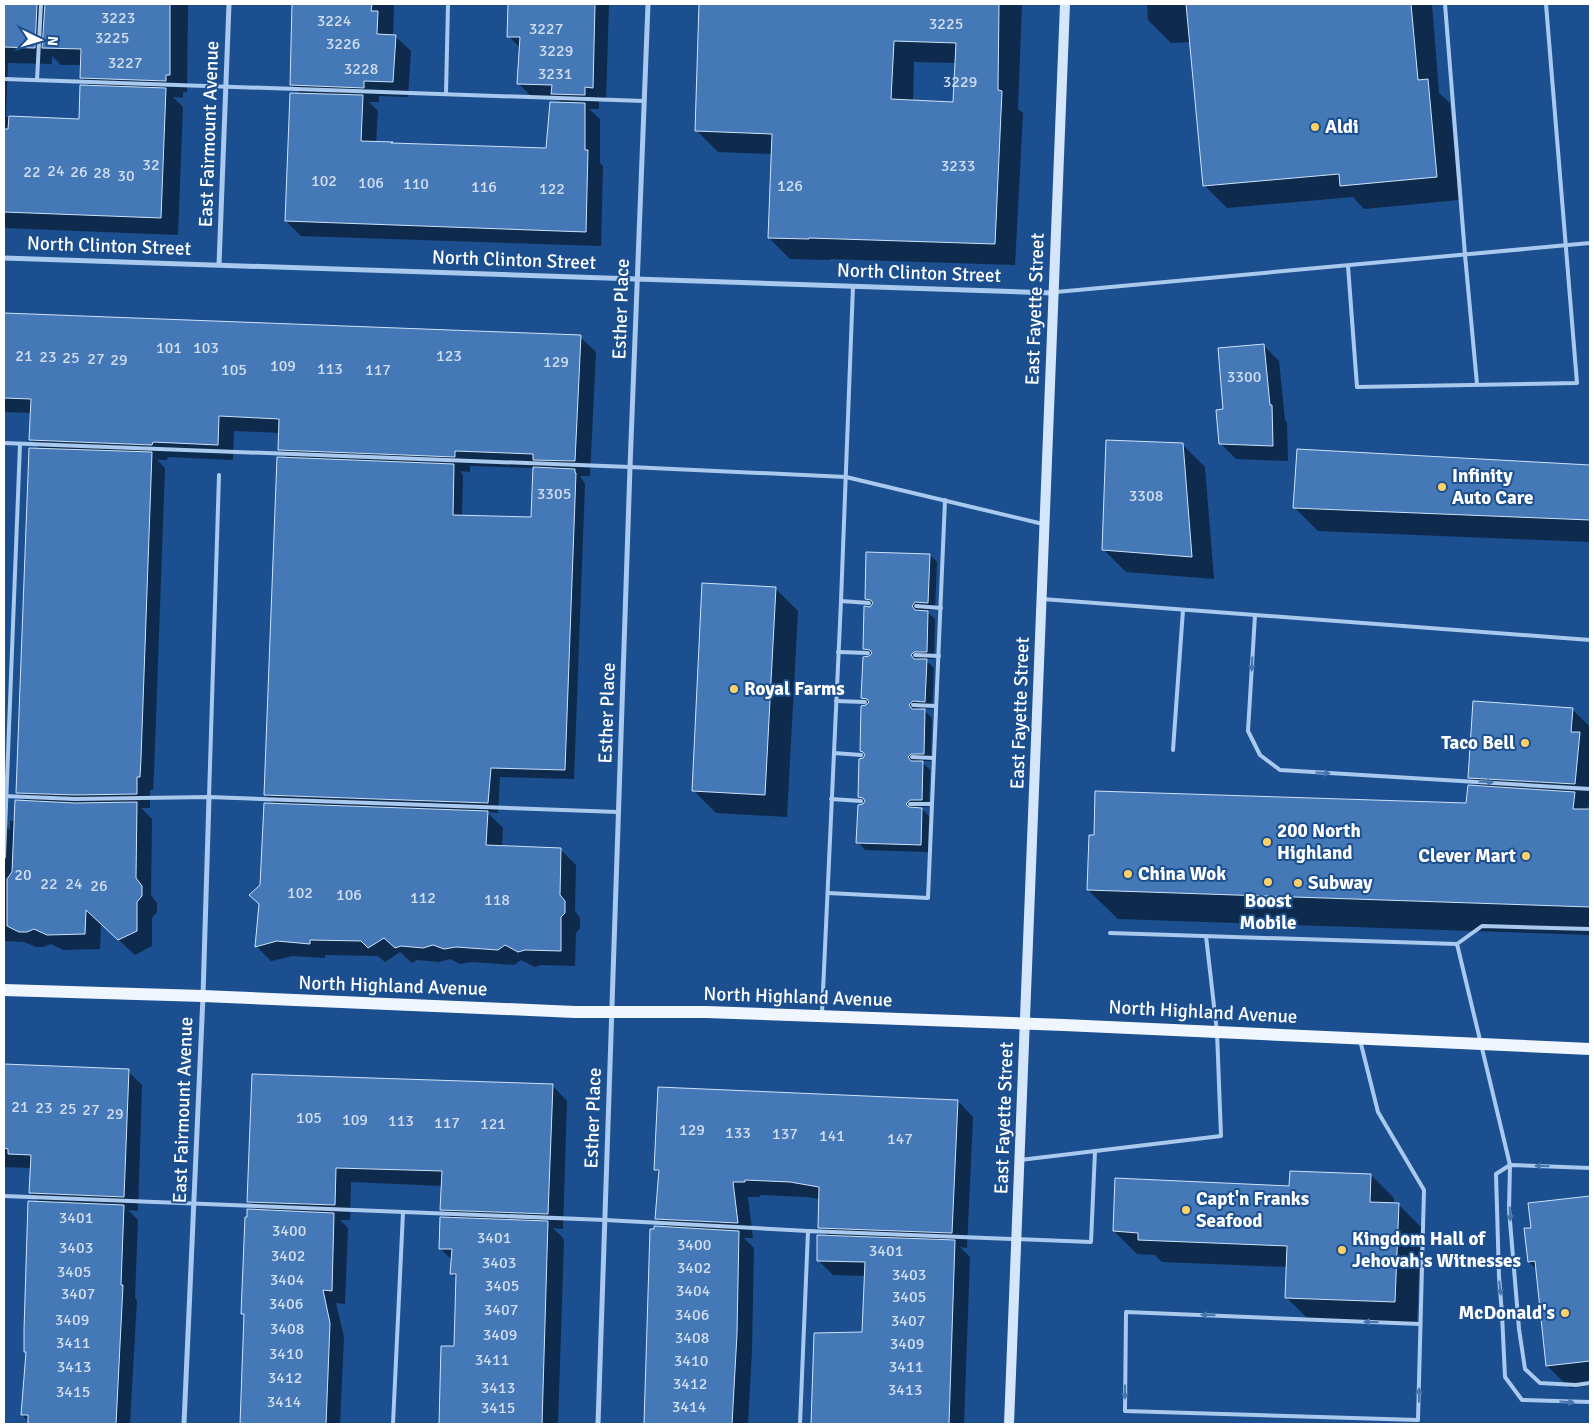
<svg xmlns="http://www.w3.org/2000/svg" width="1594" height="1428" font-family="Signika,sans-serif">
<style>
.shadow{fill:#0007;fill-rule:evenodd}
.building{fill:#4478b7;stroke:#cfe3fa;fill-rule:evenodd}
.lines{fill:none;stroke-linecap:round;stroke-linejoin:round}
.lane{stroke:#a9c9ee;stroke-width:4}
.street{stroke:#a9c9ee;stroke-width:5}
.secondary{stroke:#d6e6fa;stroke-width:10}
.primary{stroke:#f0f6ff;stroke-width:12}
.oneway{fill:#4674ac}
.poi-dot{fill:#ffd166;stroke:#1b4f8f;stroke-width:2}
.labels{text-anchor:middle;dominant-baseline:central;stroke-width:4;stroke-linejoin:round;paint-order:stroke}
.number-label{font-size:16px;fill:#d0dded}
.poi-label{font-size:19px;font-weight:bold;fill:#fff;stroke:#1b4f8f;text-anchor:start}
.street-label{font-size:19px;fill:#fff;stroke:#1b4f8f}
</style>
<rect width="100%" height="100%" fill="#1b4f8f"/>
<g class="shadow">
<path d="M4,4H188L187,92H183V98L173,97L183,107L178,235L4,228ZM52,56L61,65H82L81,77L91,87L80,121L6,117L8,63L52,64Z"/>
<polygon points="293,4 394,4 393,36 395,36 411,51 408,97 379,96 379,102 369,102 378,111 376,143 547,149 562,103 557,98 532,97 518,83 520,48 509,36 510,4 609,4 606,101 599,101 599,109 589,109 600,119 600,163 603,166 601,246 301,236 286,221 301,94 291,84 290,79"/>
<path d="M701,4H1022L1018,109L1023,113L1015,265L830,259V260L790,259L769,238L772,154L718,152L697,131ZM914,62L956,63L955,103L913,101Z"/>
<polygon points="1147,4 1432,4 1439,93 1450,103 1459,200 1364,209 1353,197 1227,208 1204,185 1191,42 1171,43 1148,20"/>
<path d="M4,314L580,337L596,352L590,476H580L585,484L574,779L500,777L498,813L487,812L503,828L502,847L560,849L576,865L575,911L580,918V928L576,933L575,966L541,965L535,967L521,960L514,965L472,962L460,964L450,959L439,962L417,960L412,963L400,952L385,962L378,956L325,955V958L293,956L271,961L256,946L261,886L275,804L265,795L289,459L279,449L280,433L234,431L233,460L168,457L167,460H157L165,468L154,773L153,790H150V808H141L152,819L151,895L157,903V912L152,918V946L135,955L101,924L100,949L63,950L51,944L43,947H36L24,942L4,941V823L10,830V821H16L27,802L17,792L40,449L31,440L32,413L4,412ZM470,466L534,468L532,518L462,516L463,475L460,471L470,472Z"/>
<polygon points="1263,345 1279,361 1285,420 1287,422 1288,461 1236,459 1220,443 1225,410"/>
<polygon points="1182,444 1205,467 1214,579 1126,572 1103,549"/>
<polygon points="1298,451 1590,467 1590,542 1318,531 1295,508"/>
<polygon points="930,555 937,562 935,610 925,610 935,619 934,659 924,659 934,668 932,709 922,708 932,718 931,761 921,761 930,770 929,807 920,807 929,816 928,852 865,850 858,842 865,803 859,797 866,756 861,751 869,704 863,698 871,656 864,649 871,608 873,605 866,598"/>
<polygon points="775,588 798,611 787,817 716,813 693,790"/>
<polygon points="1572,709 1590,727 1590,806 1587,806 1590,809 1590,935 1118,919 1088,890 1468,804 1479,787 1469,777"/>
<polygon points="4,1066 128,1071 142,1085 138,1211 128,1210 138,1220 135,1298 137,1300 130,1424 29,1424 29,1422 22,1415 28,1354 25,1352 40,1202 30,1193 31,1168 4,1167"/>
<polygon points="253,1075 552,1085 567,1101 563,1229 553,1228 563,1238 564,1242 558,1424 440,1424 442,1347 456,1348 457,1279 451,1273 452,1260 440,1248 451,1219 442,1209 442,1186 351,1182 350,1220 340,1220 348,1228 345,1304 336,1303 344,1337 340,1424 241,1424 245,1316 242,1313 258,1211 249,1201"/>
<polygon points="958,1101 973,1117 967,1248 960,1247 970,1257 964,1424 813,1424 863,1334 866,1276 833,1275 818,1260 829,1237 819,1227 820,1199 806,1197 760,1195 760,1197 748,1197 753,1238 744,1238 754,1248 752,1350 748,1424 646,1424 651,1230 666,1228 656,1218 660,1174 655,1169"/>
<polygon points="1371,1175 1394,1198 1394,1204 1398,1204 1421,1227 1417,1324 1309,1320 1286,1297 1287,1267 1162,1262 1155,1255 1137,1254 1114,1231 1290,1187"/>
<polygon points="1590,1197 1590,1386 1570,1388 1547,1366 1537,1270 1529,1262 1532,1229 1530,1204"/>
</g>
<g class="building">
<polygon points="4,4 37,4 35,48 4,47"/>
<polygon points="45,4 170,4 170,75 166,75 166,81 80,78 81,49 42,48"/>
<polygon points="292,4 372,4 371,11 378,11 377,34 396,35 393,82 364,81 364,88 290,85"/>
<polygon points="508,4 595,4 593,88 585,87 585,95 551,94 552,85 517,84 520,37 507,37"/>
<path d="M699,4H999L998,90L1002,91L995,244L809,238V239L768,238L772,134L695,131ZM894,41L956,43L953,102L891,99Z"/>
<polygon points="1186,4 1411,4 1418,80 1428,79 1437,177 1340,186 1339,174 1203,186"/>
<polygon points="80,85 166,88 161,218 4,212 4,129 8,129 9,116 79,119"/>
<polygon points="290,93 363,95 361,141 393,142 391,143 546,148 550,102 585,103 585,150 588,150 586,232 285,221"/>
<polygon points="4,313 581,335 575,461 533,460 533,454 455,451 455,457 278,450 279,419 219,416 218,445 153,442 152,445 29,440 31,399 4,398"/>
<polygon points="1264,344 1270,405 1272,405 1273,446 1219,444 1216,410 1223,409 1218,348"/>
<polygon points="1106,440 1183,443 1192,557 1102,550"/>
<polygon points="29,448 152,452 141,758 140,777 137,777 137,794 75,795 16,793"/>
<polygon points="1297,449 1590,465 1590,520 1293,508"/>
<polygon points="277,457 454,464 453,515 531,517 533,467 575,469 575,473 576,473 565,770 491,768 488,803 264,795"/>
<polygon points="866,552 930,554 928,603 915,602 912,606 915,610 928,611 927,652 914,652 911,655 914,659 927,659 925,702 913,701 909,705 912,709 925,709 924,754 911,754 908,757 911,761 923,761 922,800 910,800 906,804 909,807 922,808 921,845 856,843 858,805 863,804 865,801 863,798 858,797 859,759 863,758 865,755 863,752 860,751 861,706 866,705 869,702 867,699 861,698 863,657 869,656 872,653 870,650 863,649 864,606 870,607 873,603 871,600 865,599"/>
<polygon points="702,583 776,587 765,795 692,791"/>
<polygon points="1473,701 1573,708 1571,732 1580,732 1575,784 1468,778"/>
<polygon points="1468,785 1575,792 1573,809 1590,809 1590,907 1087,890 1089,835 1094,835 1095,791 1466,803"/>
<polygon points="15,800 75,803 137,802 136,878 142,886 142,896 137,902 137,931 118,940 86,910 85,934 47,935 34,929 27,932 19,932 7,926 7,879 12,872"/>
<polygon points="264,803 488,811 486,845 561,848 560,895 565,901 565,913 561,917 561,951 525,950 518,952 505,945 498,950 456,947 444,949 433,945 423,948 401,946 395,948 384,938 368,948 361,941 310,940 310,944 277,941 255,947 259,904 249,895 260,885"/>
<polygon points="4,1064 129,1069 124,1197 29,1193 31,1155 8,1154 8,1149 4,1148"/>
<polygon points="252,1074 553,1084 548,1214 440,1210 442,1171 336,1168 335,1205 247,1202"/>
<polygon points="658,1087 958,1100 952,1233 818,1228 819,1187 790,1182 745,1180 745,1182 733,1182 738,1223 655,1219 659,1170 654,1170"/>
<polygon points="1290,1171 1371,1174 1370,1202 1399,1203 1395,1302 1285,1298 1287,1246 1138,1240 1138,1233 1113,1231 1115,1178 1289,1186"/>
<polygon points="1590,1196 1590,1361 1546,1366 1535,1261 1528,1262 1524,1228 1531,1228 1528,1203"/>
<polygon points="28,1201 124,1205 121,1285 123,1285 116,1424 28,1424 28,1415 21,1415 26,1352 24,1352 24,1330"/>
<polygon points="247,1209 334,1213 332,1291 323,1290 330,1323 326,1424 240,1424 244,1314 241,1314 245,1217 247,1217"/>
<polygon points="440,1217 548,1221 542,1424 439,1424 441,1346 454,1346 456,1274 450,1274 452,1249 439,1249"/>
<polygon points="654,1226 739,1231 737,1334 732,1424 644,1424 650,1229 654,1229"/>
<polygon points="817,1235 955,1240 949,1424 811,1424 814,1333 862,1332 865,1262 817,1261"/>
</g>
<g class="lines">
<g class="lane">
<polyline points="1445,4 1465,255 1477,384"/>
<polyline points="4,79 644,101"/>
<polyline points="37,80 41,4"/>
<polyline points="446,94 448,4"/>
<polyline points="1348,266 1357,387 1577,383 1546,4"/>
<polyline points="1056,292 1590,243"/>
<polyline points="4,443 630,467 846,477 1043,524"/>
<polyline points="1042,599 1590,640"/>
<polyline points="841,601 869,603"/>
<polyline points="916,606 941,608"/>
<polyline points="1255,615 1248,731 1260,755 1280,770 1590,789"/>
<polyline points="838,652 868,653"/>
<polyline points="915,655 939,656"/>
<polyline points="836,701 865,702"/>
<polyline points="913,705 936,706"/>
<polyline points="1173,750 1183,610"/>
<polyline points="834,753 861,755"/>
<polyline points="912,757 934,758"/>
<polyline points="4,796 75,799 209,797 618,812"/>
<polyline points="209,797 219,475"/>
<polyline points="831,799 861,801"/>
<polyline points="910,804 932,804"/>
<polyline points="4,857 20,444"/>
<polyline points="828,893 928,898 945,500"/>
<polyline points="1590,929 1482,926 1457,944 1510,1165 1509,1209 1519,1329 1525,1369 1540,1383 1576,1385 1590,1383"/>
<polyline points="1110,933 1457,944"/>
<polyline points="822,1013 841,601 853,286"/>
<polyline points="1360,1040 1378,1112 1424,1190 1418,1420 1125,1411 1126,1312 1420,1324"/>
<polyline points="1020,1160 1221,1136 1217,1032 1206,936"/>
<polyline points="1590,1168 1510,1165 1496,1174 1499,1277 1502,1314 1505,1377 1522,1400 1590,1402"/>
<polyline points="4,1196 605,1220 808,1231"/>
<polyline points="393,1424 403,1212"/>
<polyline points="800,1424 808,1231 1091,1242 1095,1151"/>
</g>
<g class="street">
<polyline points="4,258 1054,293"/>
<polyline points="219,265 229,4"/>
<polyline points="184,1424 203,996 209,797"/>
<polyline points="598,1424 630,467 648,4"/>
</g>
<polyline class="secondary" points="1009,1424 1065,4"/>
<polyline class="primary" points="4,990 203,996 575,1012 706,1012 1064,1025 1590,1049"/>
</g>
<defs><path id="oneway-solid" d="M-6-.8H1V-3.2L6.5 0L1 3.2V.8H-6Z" transform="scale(1.25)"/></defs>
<g class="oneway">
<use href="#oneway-solid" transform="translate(1252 664) rotate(93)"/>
<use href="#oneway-solid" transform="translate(1323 773) rotate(3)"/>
<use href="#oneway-solid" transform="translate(1486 782) rotate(3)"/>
<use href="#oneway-solid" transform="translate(1542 1166) rotate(-178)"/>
<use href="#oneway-solid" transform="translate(1510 1214) rotate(87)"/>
<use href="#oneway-solid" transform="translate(1500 1288) rotate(84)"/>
<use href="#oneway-solid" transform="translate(1208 1315) rotate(-178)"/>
<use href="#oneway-solid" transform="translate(1371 1322) rotate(-178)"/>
<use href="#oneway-solid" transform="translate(1125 1392) rotate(91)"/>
<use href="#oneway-solid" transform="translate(1419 1395) rotate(-89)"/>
<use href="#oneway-solid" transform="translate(1567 1402) rotate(3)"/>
</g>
<g class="poi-dot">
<circle cx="1315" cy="127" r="5"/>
<circle cx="1442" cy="487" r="5"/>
<circle cx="734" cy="689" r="5"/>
<circle cx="1525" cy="743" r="5"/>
<circle cx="1267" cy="842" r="5"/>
<circle cx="1526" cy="856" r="5"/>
<circle cx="1128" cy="874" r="5"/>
<circle cx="1268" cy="882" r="5"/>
<circle cx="1298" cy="883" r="5"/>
<circle cx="1186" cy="1210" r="5"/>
<circle cx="1342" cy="1250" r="5"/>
<circle cx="1565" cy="1313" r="5"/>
</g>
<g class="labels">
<g class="number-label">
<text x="118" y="18">3223</text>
<text x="334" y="21">3224</text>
<text x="946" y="24">3225</text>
<text x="546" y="29">3227</text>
<text x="112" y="38">3225</text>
<text x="343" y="44">3226</text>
<text x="556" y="51">3229</text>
<text x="125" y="63">3227</text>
<text x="361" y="69">3228</text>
<text x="555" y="74">3231</text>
<text x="960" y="82">3229</text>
<text x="151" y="165">32</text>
<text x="958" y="166">3233</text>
<text x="56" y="171">24</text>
<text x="32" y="172">22</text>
<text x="79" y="172">26</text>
<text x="102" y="173">28</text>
<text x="126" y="176">30</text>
<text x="324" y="181">102</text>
<text x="371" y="183">106</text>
<text x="416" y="184">110</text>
<text x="790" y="186">126</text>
<text x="484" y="187">116</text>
<text x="552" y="189">122</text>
<text x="169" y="348">101</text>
<text x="206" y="348">103</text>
<text x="24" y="356">21</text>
<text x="449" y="356">123</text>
<text x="48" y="357">23</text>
<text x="71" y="358">25</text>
<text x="96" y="359">27</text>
<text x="119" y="360">29</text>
<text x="556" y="362">129</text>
<text x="283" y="366">109</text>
<text x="330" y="369">113</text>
<text x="234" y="370">105</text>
<text x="378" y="370">117</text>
<text x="1244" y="377">3300</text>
<text x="554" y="494">3305</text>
<text x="1146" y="496">3308</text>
<text x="23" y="875">20</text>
<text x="49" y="884">22</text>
<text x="74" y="884">24</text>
<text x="99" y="886">26</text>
<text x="300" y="893">102</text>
<text x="349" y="895">106</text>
<text x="423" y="898">112</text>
<text x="497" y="900">118</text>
<text x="20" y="1107">21</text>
<text x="44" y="1108">23</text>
<text x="68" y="1109">25</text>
<text x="91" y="1110">27</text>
<text x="115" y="1114">29</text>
<text x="309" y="1118">105</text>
<text x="355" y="1120">109</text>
<text x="401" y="1121">113</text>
<text x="447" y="1123">117</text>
<text x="493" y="1124">121</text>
<text x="692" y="1130">129</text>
<text x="738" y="1133">133</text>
<text x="785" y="1134">137</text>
<text x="832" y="1136">141</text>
<text x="900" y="1139">147</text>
<text x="76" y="1218">3401</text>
<text x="289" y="1231">3400</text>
<text x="494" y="1238">3401</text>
<text x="694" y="1245">3400</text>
<text x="76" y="1248">3403</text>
<text x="886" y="1251">3401</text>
<text x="288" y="1256">3402</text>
<text x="499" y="1263">3403</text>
<text x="694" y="1268">3402</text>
<text x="74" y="1272">3405</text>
<text x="909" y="1275">3403</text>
<text x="287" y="1280">3404</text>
<text x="502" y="1286">3405</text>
<text x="693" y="1291">3404</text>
<text x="78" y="1294">3407</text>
<text x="909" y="1297">3405</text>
<text x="286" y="1304">3406</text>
<text x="501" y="1310">3407</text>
<text x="692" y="1315">3406</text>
<text x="72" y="1320">3409</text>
<text x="908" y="1321">3407</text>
<text x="287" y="1329">3408</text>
<text x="500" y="1335">3409</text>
<text x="692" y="1338">3408</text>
<text x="73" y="1343">3411</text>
<text x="907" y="1344">3409</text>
<text x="286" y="1354">3410</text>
<text x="492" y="1360">3411</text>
<text x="691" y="1361">3410</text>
<text x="74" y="1367">3413</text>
<text x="906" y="1367">3411</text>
<text x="285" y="1378">3412</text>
<text x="690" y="1384">3412</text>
<text x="498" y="1388">3413</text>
<text x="905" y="1390">3413</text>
<text x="73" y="1392">3415</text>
<text x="284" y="1402">3414</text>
<text x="689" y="1407">3414</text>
<text x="498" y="1408">3415</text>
</g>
<g class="poi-label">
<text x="1325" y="127">Aldi</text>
<text x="1452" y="476">Infinity<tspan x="1452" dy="22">Auto Care</tspan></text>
<text x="744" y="689">Royal Farms</text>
<text x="1515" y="743" text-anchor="end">Taco Bell</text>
<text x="1277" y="831">200 North<tspan x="1277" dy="22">Highland</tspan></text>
<text x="1516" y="856" text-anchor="end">Clever Mart</text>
<text x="1138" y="874">China Wok</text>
<text x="1308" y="883">Subway</text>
<text x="1268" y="901" text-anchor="middle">Boost<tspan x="1268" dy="22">Mobile</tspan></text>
<text x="1196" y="1199">Capt'n Franks<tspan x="1196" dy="22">Seafood</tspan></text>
<text x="1352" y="1239">Kingdom Hall of<tspan x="1352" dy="22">Jehovah's Witnesses</tspan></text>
<text x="1555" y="1313" text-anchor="end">McDonald's</text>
</g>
<g class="street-label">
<text transform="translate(209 134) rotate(-88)">East Fairmount Avenue</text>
<text transform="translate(109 246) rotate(2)">North Clinton Street</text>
<text transform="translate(514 260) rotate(2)">North Clinton Street</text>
<text transform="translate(919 273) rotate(2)">North Clinton Street</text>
<text transform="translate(621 309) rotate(-88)">Esther Place</text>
<text transform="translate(1035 309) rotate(-88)">East Fayette Street</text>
<text transform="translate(607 713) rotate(-88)">Esther Place</text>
<text transform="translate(1020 713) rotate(-88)">East Fayette Street</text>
<text transform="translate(393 986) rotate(2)">North Highland Avenue</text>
<text transform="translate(798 997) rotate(2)">North Highland Avenue</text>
<text transform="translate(1203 1012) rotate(3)">North Highland Avenue</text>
<text transform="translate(183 1110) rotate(-88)">East Fairmount Avenue</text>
<text transform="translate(593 1118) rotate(-88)">Esther Place</text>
<text transform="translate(1004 1118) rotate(-88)">East Fayette Street</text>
</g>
</g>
<rect width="1594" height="1428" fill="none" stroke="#ffffff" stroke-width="10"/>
<g transform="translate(40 40) rotate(95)" stroke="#1b4f8f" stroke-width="4" paint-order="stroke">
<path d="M0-4L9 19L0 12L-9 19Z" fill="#ffffff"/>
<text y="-8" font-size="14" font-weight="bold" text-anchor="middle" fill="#ffffff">N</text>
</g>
</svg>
